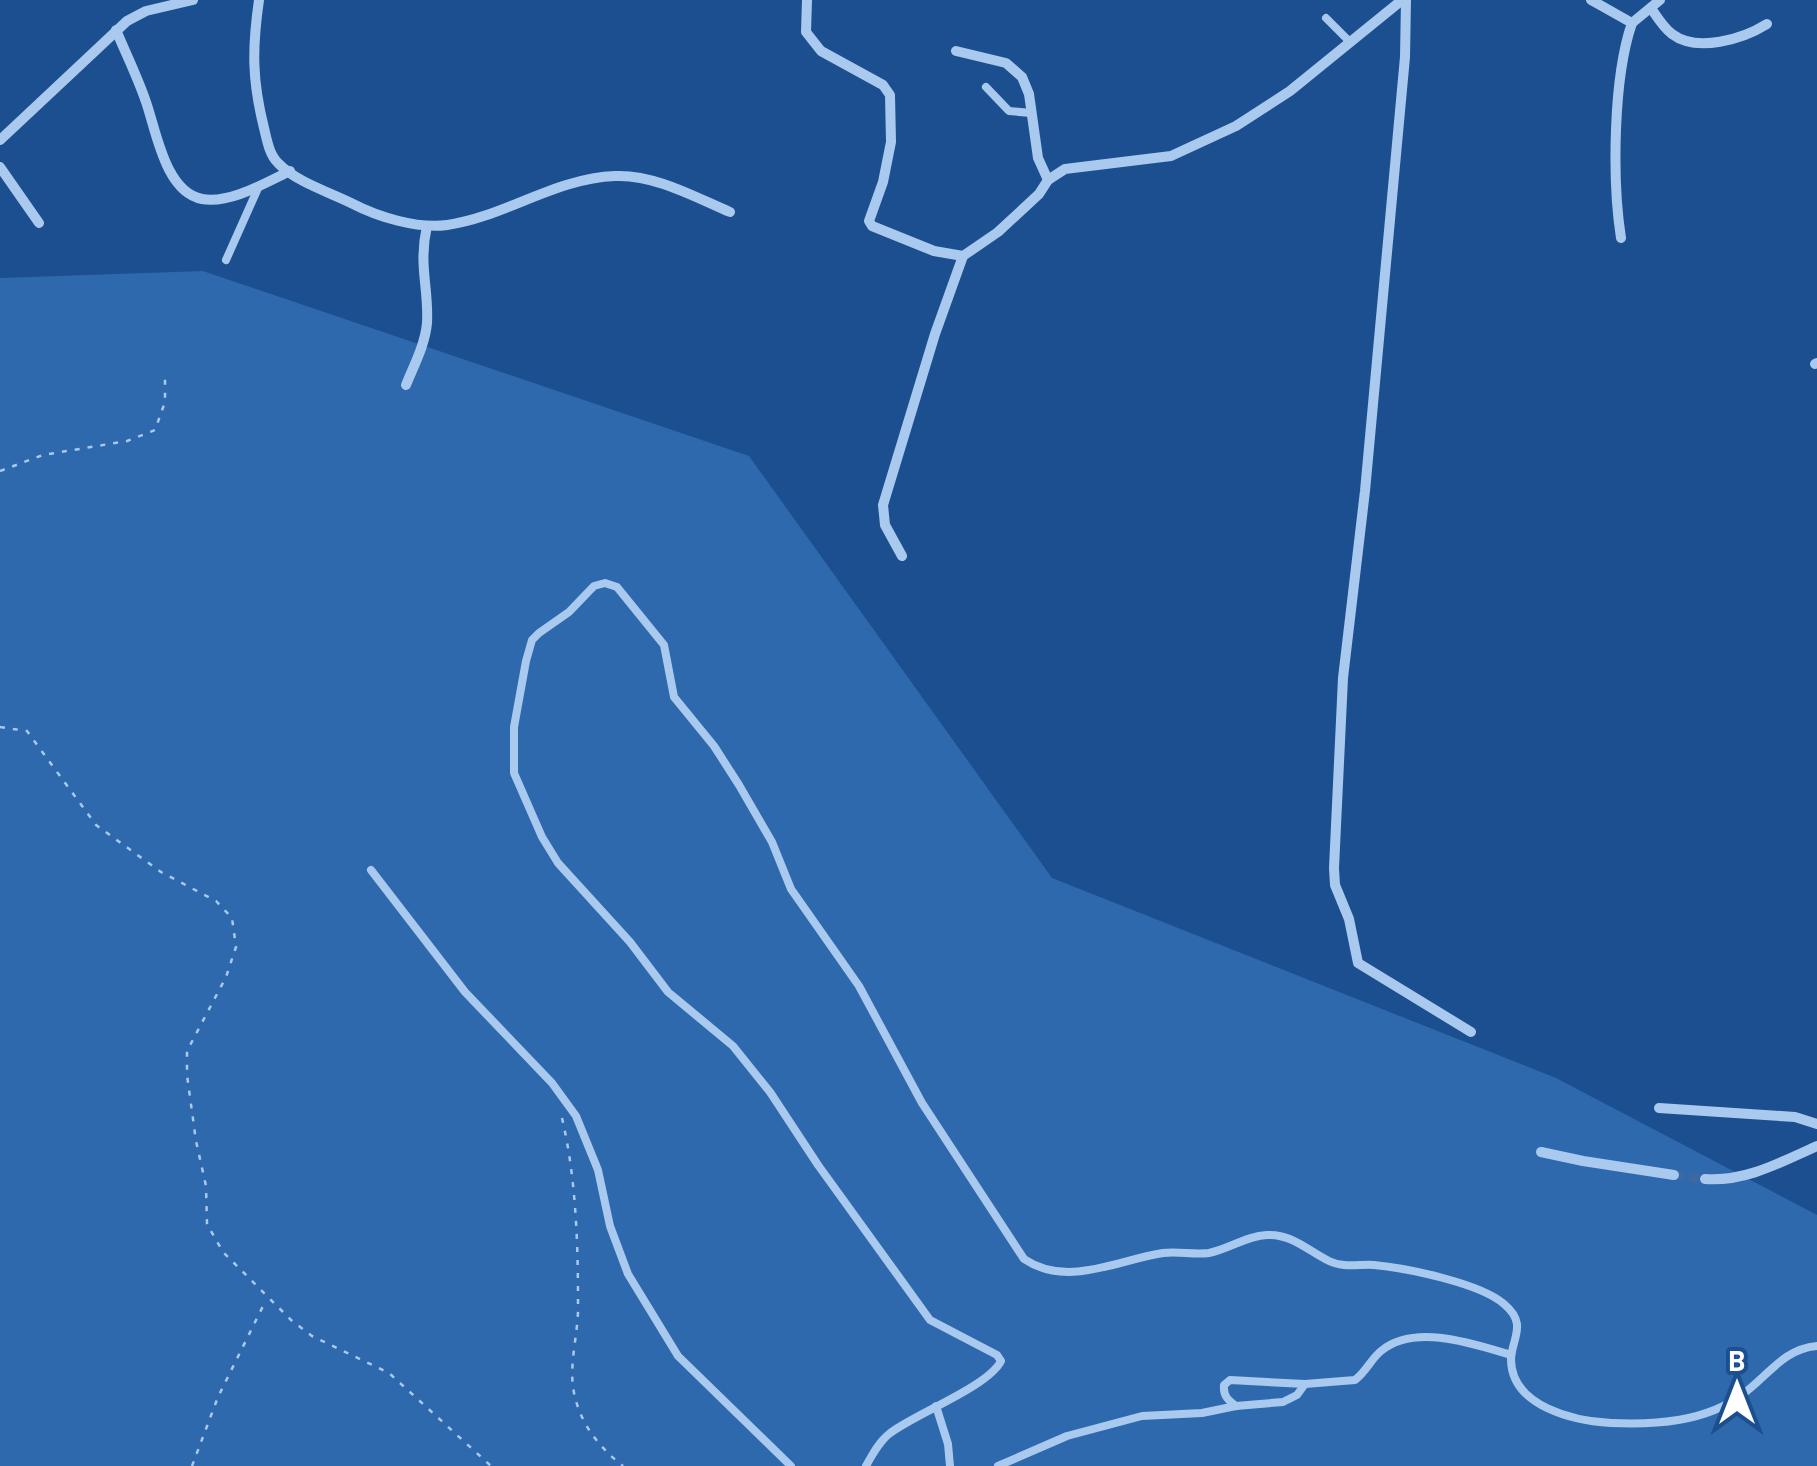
<svg xmlns="http://www.w3.org/2000/svg" width="1817" height="1466" font-family="Barlow,sans-serif">
<style>
.green{fill:#2e69ad}
.lines{fill:none;stroke-linecap:round;stroke-linejoin:round}
.minor-tunnel{stroke:#3d69a0;stroke-width:10;stroke-dasharray:10 5;stroke-linecap:butt}
.path{stroke:#a9c9ee;stroke-width:2.5;stroke-dasharray:5 8;stroke-linecap:butt}
.service{stroke:#a9c9ee;stroke-width:8}
.minor{stroke:#a9c9ee;stroke-width:10}
</style>
<rect width="100%" height="100%" fill="#1b4f8f"/>
<polygon class="green" points="203,271 749,456 1052,878 1556,1078 1817,1215 1817,1466 0,1466 0,278"/>
<g class="lines">
<polyline class="minor-tunnel" points="1674,1175 1705,1179"/>
<g class="path">
<polyline points="0,471 43,455 127,441 155,430 165,402 165,377"/>
<polyline points="0,727 27,731 96,825 161,872 216,901 232,918 236,947 226,977 187,1051 187,1075 196,1141 206,1186 207,1224 223,1252 291,1320 312,1336 389,1373 491,1466"/>
<path d="M562,1118C576,1178 578,1242 578,1304C579,1334 567,1367 575,1397C582,1426 600,1448 623,1466"/>
<polyline points="192,1466 218,1397 266,1300"/>
</g>
<g class="service">
<polyline points="1326,18 1349,41"/>
<polyline points="986,87 1009,111 1031,113"/>
<polyline points="226,260 259,186"/>
<polyline points="371,870 465,992 552,1083 576,1116 598,1170 610,1226 628,1274 678,1356 791,1466"/>
<polyline points="936,1406 948,1444 950,1466"/>
<path d="M1236,1406C1228,1400 1223,1396 1224,1385L1230,1380L1305,1384"/>
<path d="M866,1466C872,1455 879,1442 889,1434C914,1414 988,1387 1001,1361L997,1355L930,1320L818,1165L770,1092L733,1046L668,992L630,942L558,863L542,837L514,773V727L526,661L532,640L539,633L569,612L594,586L605,583L617,587L664,645L674,697L714,746L739,785L772,842L791,889L859,986L922,1103L1024,1259C1067,1288 1117,1260 1163,1253C1178,1251 1194,1255 1209,1253C1229,1249 1246,1236 1267,1235C1293,1234 1308,1251 1329,1261C1343,1268 1359,1264 1374,1265C1406,1268 1480,1283 1504,1304C1528,1324 1512,1338 1511,1359C1511,1407 1575,1421 1611,1423C1655,1425 1706,1422 1743,1394C1768,1376 1783,1349 1817,1346"/>
<path d="M998,1466L1067,1436L1142,1416L1202,1413L1236,1406L1283,1402L1297,1395L1305,1384L1355,1380C1366,1372 1371,1359 1381,1351C1415,1323 1474,1344 1511,1355"/>
</g>
<g class="minor">
<path d="M259,0C252,49 252,80 264,128C267,140 269,154 278,163C296,182 329,192 351,203C378,217 417,229 447,225C504,217 556,178 615,176C654,174 695,197 730,212"/>
<polyline points="807,0 806,32 821,51 883,85 890,95 891,142 883,182 869,221 872,226 934,251 963,256"/>
<polyline points="1406,0 1405,57 1365,491 1343,678 1334,868 1335,885 1349,919 1358,963 1471,1032"/>
<path d="M1591,0L1632,23C1613,78 1612,180 1621,238"/>
<path d="M1651,8C1657,17 1663,27 1672,34C1697,53 1743,39 1767,24"/>
<polyline points="1632,23 1660,0"/>
<path d="M116,30C126,54 138,78 146,102C156,130 165,192 202,199C230,204 265,183 290,171"/>
<polyline points="956,51 1006,63 1022,77 1029,94 1038,158 1048,180"/>
<polyline points="0,140 127,21 146,11 193,0"/>
<polyline points="0,167 39,223"/>
<polyline points="1815,364 1817,363"/>
<path d="M406,385C414,365 425,345 427,323C429,288 418,265 427,226"/>
<polyline points="902,556 885,525 883,505 935,334 963,256 998,232 1039,194 1048,180 1065,169 1171,156 1236,126 1290,91 1402,0"/>
<polyline points="1659,1108 1795,1117 1817,1124"/>
<polyline points="1541,1152 1583,1161 1674,1175"/>
<path d="M1705,1179C1746,1182 1781,1162 1817,1146"/>
</g>
</g>
<g transform="translate(1737 1386)" stroke="#1b4f8f" stroke-width="8" paint-order="stroke">
<path d="M0-8L18 38L0 25L-18 38Z" fill="#ffffff"/>
<text y="-15" font-size="28" font-weight="bold" text-anchor="middle" fill="#ffffff">B</text>
</g>
</svg>
